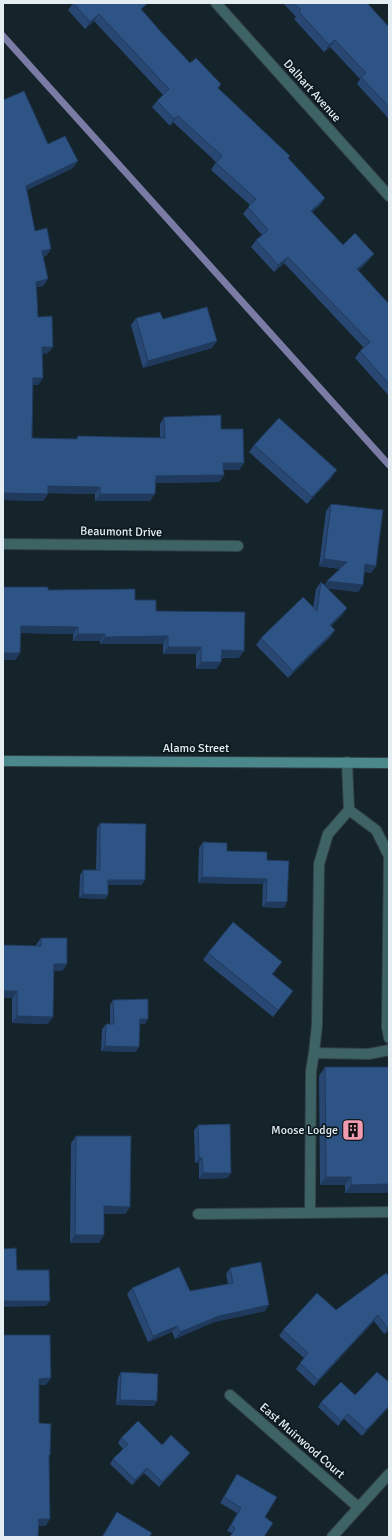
<svg xmlns="http://www.w3.org/2000/svg" width="392" height="1540" font-family="Signika,sans-serif">
<style>
.lines{fill:none;stroke-linecap:round;stroke-linejoin:round}
.stream{stroke:#7a7ca6;stroke-width:7}
.service-casing{stroke:#323f46;stroke-width:12}
.minor-casing{stroke:#323f46;stroke-width:12}
.secondary-casing{stroke:#323f46;stroke-width:12}
.service{stroke:#3e6365;stroke-width:10}
.minor{stroke:#3e6365;stroke-width:10}
.secondary{stroke:#4b888c;stroke-width:10}
.wall{fill:#284772}
.shaded-wall{fill:#203a5d}
.building{fill:#2e5385;stroke:#203a5d}
.labels{text-anchor:middle;dominant-baseline:central;stroke-width:3.5;stroke-linejoin:round;paint-order:stroke}
.street-label{font-size:12px;fill:#e4edf2;stroke:#0c1a20}
.poi-label{font-size:12px;fill:#e4edf2;stroke:#0c1a20;text-anchor:end}
</style>
<rect width="100%" height="100%" fill="#15232a"/>
<g class="lines">
<polyline class="stream" points="3,36 389,465"/>
<g class="service-casing">
<g id="service">
<polyline points="349,810 376,830 389,856 387,1027 389,1038"/>
<polyline points="314,1053 369,1054 389,1050"/>
<polyline points="310,1212 311,1071 314,1053 317,1025 319,864 328,834 349,810 347,762"/>
<polyline points="198,1214 389,1212"/>
</g>
</g>
<g class="minor-casing">
<g id="minor">
<polyline points="216,3 389,196"/>
<polyline points="3,544 238,546"/>
<polyline points="230,1395 358,1507"/>
<polyline points="332,1537 389,1474"/>
</g>
</g>
<g class="secondary-casing">
<polyline id="secondary" points="3,761 389,763"/>
</g>
<use href="#service" class="service"/>
<use href="#minor" class="minor"/>
<use href="#secondary" class="secondary"/>
</g>
<g class="wall">
<polygon points="73,3 142,11 161,32 190,63 218,88 288,158 325,198 320,205 312,212 343,245 369,260 358,271 389,304 389,396 355,358 360,351 364,348 284,263 274,272 251,247 256,240 262,235 243,214 250,205 211,170 216,162 173,122 170,126 152,107 157,101 163,95 94,21 85,29 68,10"/>
<polygon points="283,3 367,3 389,27 389,119 357,84 360,79 330,47 324,52 294,19 296,17"/>
<polygon points="3,100 48,144 73,168 27,190 35,231 51,249 46,256 43,257 48,279 43,286 37,287 38,317 53,347 48,353 42,354 43,378 38,385 32,385 32,438 76,439 78,436 160,438 160,424 164,417 221,429 244,463 239,470 223,470 224,475 219,482 155,483 150,501 95,501 95,494 48,493 43,501 3,500"/>
<polygon points="136,318 163,319 212,348 143,368 131,325"/>
<polygon points="254,445 332,477 307,504 249,452"/>
<polygon points="331,504 376,566 371,573 365,572 358,592 327,588 347,608 342,615 331,626 335,630 330,637 288,678 256,645 261,638 313,608 316,589 321,582 324,585 340,569 319,566 326,511"/>
<polygon points="3,587 48,590 135,600 239,658 222,658 221,662 216,669 196,669 196,654 163,654 163,644 100,644 100,641 73,641 73,634 21,633 20,653 15,660 3,660"/>
<polygon points="100,823 142,885 108,885 108,895 105,899 79,898 80,875 83,870 96,870 97,828"/>
<polygon points="203,842 227,851 267,860 284,908 262,907 263,884 198,883 199,848"/>
<polygon points="41,938 67,964 62,971 54,971 48,1024 12,1023 12,998 36,945"/>
<polygon points="208,953 277,969 273,974 293,991 288,998 273,1017 203,960"/>
<polygon points="113,1000 145,1024 140,1024 139,1047 135,1052 101,1051 102,1029 106,1024 110,1024 110,1005"/>
<polygon points="325,1067 387,1193 345,1193 345,1185 320,1185 319,1076"/>
<polygon points="198,1125 228,1178 199,1179 199,1163 195,1163 194,1130"/>
<polygon points="76,1136 130,1207 125,1214 104,1214 104,1235 99,1243 70,1243 71,1143"/>
<polygon points="230,1268 265,1311 214,1322 175,1339 172,1332 148,1342 127,1294 132,1288 190,1291 228,1284 226,1274"/>
<polygon points="389,1277 389,1331 384,1334 374,1321 314,1386 296,1369 304,1358 279,1336 283,1330 336,1310"/>
<polygon points="121,1372 154,1406 116,1405 118,1378"/>
<polygon points="355,1395 389,1407 362,1436 344,1419 338,1426 318,1407 321,1402"/>
<polygon points="121,1438 162,1445 190,1453 186,1458 159,1487 144,1473 132,1485 110,1464 113,1459 123,1449 118,1443"/>
<polygon points="237,1474 265,1517 264,1537 229,1537 232,1533 227,1531 237,1513 220,1503"/>
</g>
<g class="shaded-wall">
<polygon points="99,14 94,21 85,29 90,22"/>
<polygon points="335,40 330,47 324,52 329,45"/>
<polygon points="178,116 173,122 170,126 174,119"/>
<polygon points="78,161 73,168 21,193 26,186"/>
<polygon points="325,198 320,205 306,218 311,211"/>
<polygon points="51,249 46,256 37,258 42,251"/>
<polygon points="374,254 369,260 352,276 357,269"/>
<polygon points="288,257 284,263 274,272 278,265"/>
<polygon points="48,279 43,286 31,288 36,282"/>
<polygon points="217,341 212,348 143,368 148,361"/>
<polygon points="42,347 53,347 48,353 37,354"/>
<polygon points="33,378 43,378 38,385 28,385"/>
<polygon points="223,463 244,463 239,470 218,470"/>
<polygon points="337,470 332,477 307,504 312,497"/>
<polygon points="224,475 219,482 151,483 156,476"/>
<polygon points="48,486 100,487 95,494 43,493"/>
<polygon points="3,493 48,494 43,501 3,500"/>
<polygon points="100,494 155,494 150,501 95,501"/>
<polygon points="324,559 347,562 342,569 319,566"/>
<polygon points="365,564 376,566 371,573 361,571"/>
<polygon points="327,581 363,585 358,592 322,588"/>
<polygon points="347,608 342,615 325,632 330,625"/>
<polygon points="21,626 78,627 73,634 16,633"/>
<polygon points="335,630 330,637 288,678 293,671"/>
<polygon points="78,634 105,634 100,641 73,641"/>
<polygon points="168,636 163,644 100,644 105,637"/>
<polygon points="168,647 201,647 196,654 163,654"/>
<polygon points="222,650 244,651 239,658 217,657"/>
<polygon points="3,653 20,653 15,660 3,660"/>
<polygon points="201,662 221,662 216,669 196,669"/>
<polygon points="202,877 267,879 263,884 198,883"/>
<polygon points="108,880 145,880 142,885 105,885"/>
<polygon points="83,894 108,895 105,899 79,898"/>
<polygon points="266,902 287,902 284,908 262,907"/>
<polygon points="54,964 67,964 62,971 49,971"/>
<polygon points="3,991 17,991 12,998 3,998"/>
<polygon points="293,991 288,998 273,1017 278,1010"/>
<polygon points="17,1016 53,1017 48,1024 12,1023"/>
<polygon points="140,1019 148,1019 145,1024 136,1024"/>
<polygon points="105,1046 139,1047 135,1052 101,1051"/>
<polygon points="199,1158 202,1158 199,1163 195,1163"/>
<polygon points="203,1173 231,1173 228,1178 199,1179"/>
<polygon points="326,1177 351,1177 345,1185 320,1185"/>
<polygon points="389,1184 389,1190 387,1193 345,1193 351,1185"/>
<polygon points="104,1206 130,1207 125,1214 99,1214"/>
<polygon points="75,1235 104,1235 99,1243 70,1243"/>
<polygon points="3,1301 50,1301 46,1306 3,1307"/>
<polygon points="269,1305 265,1311 214,1322 175,1339 180,1332 219,1316"/>
<polygon points="378,1315 374,1321 314,1386 318,1380"/>
<polygon points="177,1326 172,1332 148,1342 153,1336"/>
<polygon points="389,1328 389,1331 384,1334 388,1329"/>
<polygon points="51,1378 46,1385 34,1385 39,1379"/>
<polygon points="120,1400 157,1401 154,1406 116,1405"/>
<polygon points="389,1406 389,1407 362,1436 366,1430"/>
<polygon points="348,1414 344,1419 338,1426 341,1421"/>
<polygon points="190,1453 186,1458 159,1487 162,1482"/>
<polygon points="147,1468 144,1473 132,1485 135,1480"/>
<polygon points="39,1519 50,1519 46,1526 34,1526"/>
</g>
<g class="building">
<polygon points="73,3 146,3 147,4 141,9 161,32 190,63 196,58 221,84 218,88 290,156 288,158 325,198 311,211 343,245 355,233 374,254 357,269 389,304 389,384 360,351 370,342 288,257 278,265 256,240 268,230 248,207 256,199 216,163 222,156 178,116 174,119 157,101 169,89 99,14 90,22"/>
<polygon points="294,3 367,3 389,27 389,107 361,77 366,73 335,40 329,45 299,12 301,10"/>
<polygon points="24,91 48,144 65,136 78,161 26,186 35,231 47,228 51,249 42,251 48,279 36,282 38,317 52,316 53,347 42,347 43,378 33,378 32,438 77,439 78,436 165,438 164,417 221,415 221,429 243,429 244,463 223,463 224,475 156,476 155,494 100,494 100,487 48,486 48,494 3,493 3,100"/>
<polygon points="207,307 217,341 148,361 136,318 160,312 163,319"/>
<polygon points="279,418 337,470 312,497 254,445"/>
<polygon points="331,504 383,510 376,566 365,564 363,585 327,581 347,562 324,559"/>
<polygon points="321,582 347,608 330,625 335,630 293,671 261,638 303,597 317,611"/>
<polygon points="3,587 48,587 48,590 135,589 135,600 156,600 156,611 245,612 244,651 222,650 221,662 201,662 201,647 168,647 168,636 105,637 105,634 78,634 78,627 21,626 20,653 3,653"/>
<polygon points="100,823 146,824 145,880 108,880 108,895 83,894 83,870 100,870"/>
<polygon points="203,842 227,843 227,851 267,852 267,860 289,861 287,902 266,902 267,879 202,877"/>
<polygon points="233,922 282,962 272,974 293,991 278,1010 208,953"/>
<polygon points="41,938 67,938 67,964 54,964 53,1017 17,1016 17,991 3,991 3,945 41,946"/>
<polygon points="148,999 148,1019 140,1019 139,1047 105,1046 106,1024 114,1024 113,1000"/>
<polygon points="325,1067 389,1067 389,1184 351,1185 351,1177 326,1177"/>
<polygon points="230,1124 231,1173 203,1173 202,1158 199,1158 198,1125"/>
<polygon points="76,1136 131,1136 130,1207 104,1206 104,1235 75,1235"/>
<polygon points="16,1248 17,1270 49,1270 50,1301 3,1301 3,1249"/>
<polygon points="261,1262 269,1305 219,1316 180,1332 177,1326 153,1336 132,1288 179,1267 190,1291 233,1283 230,1268"/>
<polygon points="386,1273 389,1277 389,1328 388,1329 378,1315 318,1380 300,1363 308,1353 283,1330 317,1293 336,1310"/>
<polygon points="3,1335 50,1335 51,1378 39,1379 39,1423 51,1424 50,1455 49,1455 50,1519 39,1519 38,1537 3,1537"/>
<polygon points="121,1372 158,1374 157,1401 120,1400"/>
<polygon points="377,1372 389,1382 389,1406 366,1430 348,1414 341,1421 321,1402 341,1382 355,1395"/>
<polygon points="138,1421 162,1445 171,1435 190,1453 162,1482 147,1468 135,1480 113,1459 128,1444 121,1438"/>
<polygon points="237,1474 277,1497 265,1517 273,1523 264,1537 230,1537 235,1528 231,1525 241,1508 224,1497"/>
<polygon points="117,1512 152,1533 149,1537 102,1537"/>
</g>
<defs>
<g id="building-square" transform="scale(1.15)"><rect x="-9" y="-9" width="18" height="18" rx="4" fill="#f29aaf" stroke="#0c1a20"/><path d="M-4-6H4V6H1V3H-1V6H-4ZM-2.5-4.3h1.7v1.8h-1.7ZM.8-4.3h1.7v1.8H.8ZM-2.5-1h1.7V.8h-1.7ZM.8-1h1.7V.8H.8Z" fill="#111"/></g>
</defs>
<g fill-rule="evenodd">
<use href="#building-square" x="353" y="1130"/>
</g>
<g class="labels">
<g class="street-label">
<text transform="translate(312 91) rotate(48)">Dalhart Avenue</text>
<text transform="translate(121 532) rotate(1)">Beaumont Drive</text>
<text x="196" y="748">Alamo Street</text>
<text transform="translate(302 1441) rotate(41)">East Muirwood Court</text>
</g>
<g class="poi-label">
<text x="338" y="1130">Moose Lodge</text>
</g>
</g>
<rect width="392" height="1540" fill="none" stroke="#e4edf2" stroke-width="8"/>
</svg>
